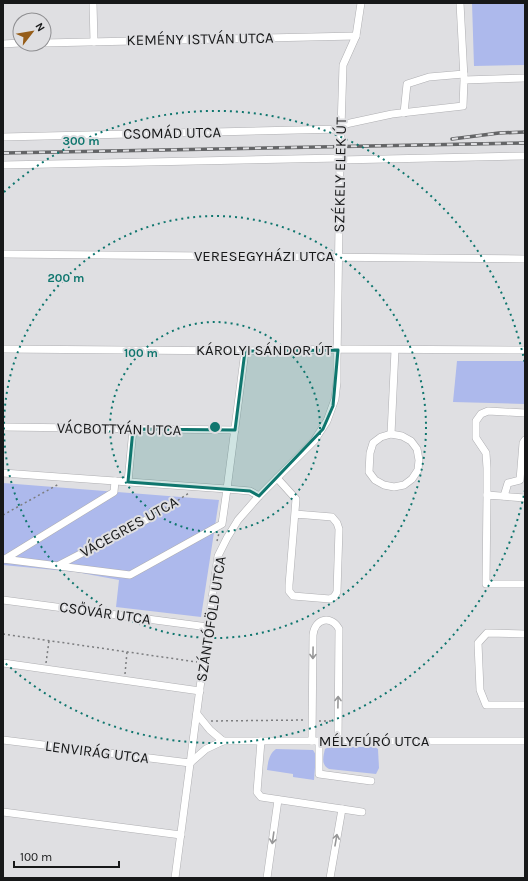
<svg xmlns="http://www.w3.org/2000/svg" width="528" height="881" font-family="Karla,sans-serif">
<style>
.green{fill:#adb9ec}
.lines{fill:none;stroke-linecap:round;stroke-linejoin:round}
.minor-casing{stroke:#afafb2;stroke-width:8}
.path{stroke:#7c7d7f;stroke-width:1.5;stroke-dasharray:2 3;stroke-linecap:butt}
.minor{stroke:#fff;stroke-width:7}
.rail-casing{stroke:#646567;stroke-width:3.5}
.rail{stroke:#dfdfe2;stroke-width:2;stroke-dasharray:6;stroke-linecap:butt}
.oneway{stroke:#979798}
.marked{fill:#0f766e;fill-opacity:0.2;stroke:#0f766e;stroke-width:3;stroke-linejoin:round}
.ring{fill:none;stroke:#0f766e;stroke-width:2;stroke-dasharray:2 4}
.labels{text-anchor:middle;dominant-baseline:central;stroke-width:4;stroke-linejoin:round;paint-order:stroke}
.street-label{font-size:15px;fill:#171819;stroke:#dfdfe2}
.centre{fill:#0f766e;stroke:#dfdfe2;stroke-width:2}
.ring-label{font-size:12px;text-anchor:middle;font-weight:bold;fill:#0f766e;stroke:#dfdfe2;stroke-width:4;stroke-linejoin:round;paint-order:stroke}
</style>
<rect width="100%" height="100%" fill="#dfdfe2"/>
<g class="green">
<polygon points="472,3 525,3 525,65 474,66"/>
<polygon points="457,361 525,361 525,404 453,402"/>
<polygon points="3,483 219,500 201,617 116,607 119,580 76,572 3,565"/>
<path d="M329,747H375L378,749L379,768L376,774L329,769C321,765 323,757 325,749Z"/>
<path d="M276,749L313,750L316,755L314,780L293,777V774L267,770C268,762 269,754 276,749Z"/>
</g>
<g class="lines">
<g class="minor-casing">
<g id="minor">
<polyline points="93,3 94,42"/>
<polyline points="460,3 464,78"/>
<polyline points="44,43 356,36"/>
<polyline points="3,44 20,43"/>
<polyline points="404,113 407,84 429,77 464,74"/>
<polyline points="341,125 392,114 463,106 464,80 525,78"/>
<polyline points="3,137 341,129"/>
<polyline points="340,160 525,156"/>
<polyline points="3,165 340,158"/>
<polyline points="3,254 525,259"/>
<polyline points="3,349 245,351 347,349 525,350"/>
<polyline points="3,427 235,430"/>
<polygon points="391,434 402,436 411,441 417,449 419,460 418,470 412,479 404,485 394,487 384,485 375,480 369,472 370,453 373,443 381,437"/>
<polyline points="391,434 395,350"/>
<polyline points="3,473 227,489 250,491 259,496"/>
<polyline points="277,478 296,499 289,585 289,591 293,596 330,599 334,597 337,592 339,529 337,523 332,517 295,514"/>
<polyline points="128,482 133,429"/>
<polyline points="487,495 487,468 486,453 476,438 476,421 481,414 488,411 525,413"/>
<polyline points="504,496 508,483 520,480 523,443 525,440"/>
<polyline points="525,498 487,495 486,584 525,584"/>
<polyline points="3,559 130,575 222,524 227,489 245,351"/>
<polyline points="5,559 114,492 115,481"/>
<polyline points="59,565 152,517"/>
<polyline points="3,600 208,627"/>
<polyline points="525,634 487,633 478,643 480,690 486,705 525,705"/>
<polyline points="3,663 200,691"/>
<polyline points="197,714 210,730 223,741"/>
<polyline points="3,740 190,763"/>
<polyline points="261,741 257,792 261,797 342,809 330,878"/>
<path d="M312,741L313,635C315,618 331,615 339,629L338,741"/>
<polyline points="319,741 319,774 371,781"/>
<polyline points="190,763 206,749 223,741 525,741"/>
<polyline points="342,809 362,812"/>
<polyline points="3,812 181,835"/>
<polyline points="175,878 208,627 218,556 227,538 238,520 259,496 314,441 327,421 335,399 337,382 337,360 340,160 343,65 356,36 361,3"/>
<polyline points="267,878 278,800"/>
</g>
</g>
<g class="path">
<polyline points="157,514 189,493"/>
<polyline points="3,515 59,484"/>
<polyline points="217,541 219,533"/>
<polyline points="3,634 197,662"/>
<polyline points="46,663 49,641"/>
<polyline points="125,674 127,652"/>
<polyline points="211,721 305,720"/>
<polyline points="319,721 331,721"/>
</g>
<use href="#minor" class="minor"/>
<g class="rail-casing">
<g id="rail">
<polyline points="452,139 499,133 525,132"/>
<polyline points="3,153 525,143"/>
</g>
</g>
<use href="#rail" class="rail"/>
</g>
<defs><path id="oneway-shaft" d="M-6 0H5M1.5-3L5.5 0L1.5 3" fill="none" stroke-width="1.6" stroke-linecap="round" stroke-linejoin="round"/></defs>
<g class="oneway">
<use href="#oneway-shaft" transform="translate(313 653) rotate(91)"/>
<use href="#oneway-shaft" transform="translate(338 702) rotate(-89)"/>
<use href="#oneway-shaft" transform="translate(273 838) rotate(98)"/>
<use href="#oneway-shaft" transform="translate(336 840) rotate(-80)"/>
</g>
<path class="marked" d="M338,350L333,406L323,429L259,496L250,491L128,482L133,429L235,430L245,351Z"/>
<g class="ring">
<circle cx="215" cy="427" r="105"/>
<circle cx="215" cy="427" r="211"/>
<path d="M525 490A316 316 0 0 1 4 662M4 192A316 316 0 0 1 525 364"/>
</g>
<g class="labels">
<g class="street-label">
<text transform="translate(200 39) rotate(-1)">KEMÉNY ISTVÁN UTCA</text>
<text transform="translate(172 133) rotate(-1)">CSOMÁD UTCA</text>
<text transform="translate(340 175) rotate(-89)">SZÉKELY ELEK ÚT</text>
<text x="264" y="256">VERESEGYHÁZI UTCA</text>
<text x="264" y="350">KÁROLYI SÁNDOR ÚT</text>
<text transform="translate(119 429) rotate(1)">VÁCBOTTYÁN UTCA</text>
<text transform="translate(129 527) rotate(-29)">VÁCEGRES UTCA</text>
<text transform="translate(105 613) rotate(8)">CSŐVÁR UTCA</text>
<text transform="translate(211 619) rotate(-81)">SZÁNTÓFÖLD UTCA</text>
<text x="374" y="741">MÉLYFÚRÓ UTCA</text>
<text transform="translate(97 752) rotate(7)">LENVIRÁG UTCA</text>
</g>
</g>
<circle cx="215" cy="427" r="6" class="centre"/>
<g class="ring-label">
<text x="81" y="145">300 m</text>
<text x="66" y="282">200 m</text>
<text x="141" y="357">100 m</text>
</g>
<rect width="528" height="881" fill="none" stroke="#171819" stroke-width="8"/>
<g transform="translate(32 32) rotate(59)"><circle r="19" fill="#dfdfe2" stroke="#8f8f92"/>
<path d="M0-3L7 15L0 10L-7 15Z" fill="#965d19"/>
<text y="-6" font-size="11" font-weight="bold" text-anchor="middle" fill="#171819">N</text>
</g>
<path d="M14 861v6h105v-6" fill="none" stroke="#171819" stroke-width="2"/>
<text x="20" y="861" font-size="12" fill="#171819" stroke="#dfdfe2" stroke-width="3" paint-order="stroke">100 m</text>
</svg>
